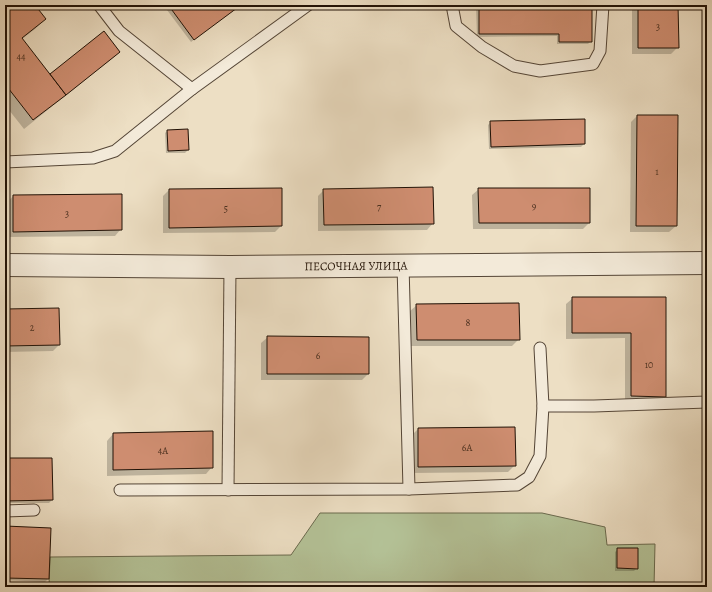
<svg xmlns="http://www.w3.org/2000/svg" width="712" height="592" font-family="Alegreya,serif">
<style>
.green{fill:#b4c297;stroke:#6a6a4e}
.shadow{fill:#0003}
.building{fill:#ce8d70;stroke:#211206}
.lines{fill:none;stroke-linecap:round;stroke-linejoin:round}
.service-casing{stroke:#544536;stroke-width:13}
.minor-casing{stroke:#544536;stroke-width:24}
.service{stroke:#f3ead9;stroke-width:11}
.minor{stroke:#f3ead9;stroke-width:22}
.labels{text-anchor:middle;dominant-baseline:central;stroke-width:3;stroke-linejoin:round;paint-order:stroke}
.number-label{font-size:10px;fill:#4c3120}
.street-label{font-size:12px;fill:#211206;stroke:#f3ead9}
</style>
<rect width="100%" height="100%" fill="#eddfc4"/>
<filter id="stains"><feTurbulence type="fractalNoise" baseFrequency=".005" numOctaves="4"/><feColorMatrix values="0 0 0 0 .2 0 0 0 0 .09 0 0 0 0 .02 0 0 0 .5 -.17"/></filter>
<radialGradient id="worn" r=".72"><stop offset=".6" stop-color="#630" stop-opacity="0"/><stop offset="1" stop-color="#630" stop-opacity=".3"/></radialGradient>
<polygon class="green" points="320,513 542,513 605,527 607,545 655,544 654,587 49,587 50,557 291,555"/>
<g class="shadow">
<polygon points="5,5 34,5 45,19 35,29 22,39 50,75 104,32 112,58 24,129 5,105"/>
<polygon points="172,5 241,5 191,42 167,10"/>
<polygon points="476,5 537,5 591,41 588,44 557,44 557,36 477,37"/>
<polygon points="632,5 677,5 678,47 671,54 632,54"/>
<polygon points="637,116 677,116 676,226 669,232 630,232 631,122"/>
<polygon points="491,122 584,144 581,147 489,149 488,125"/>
<polygon points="168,130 188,150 185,153 166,153 165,133"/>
<polygon points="479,189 589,223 583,229 473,229 472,195"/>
<polygon points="169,190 281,226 275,232 163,233 163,196"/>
<polygon points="324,190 433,223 427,230 318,231 318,196"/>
<polygon points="13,196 121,229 115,236 7,237 7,203"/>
<polygon points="573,298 665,298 665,396 659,403 625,402 625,338 566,339 566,304"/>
<polygon points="417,305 519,339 512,346 411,346 410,311"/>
<polygon points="5,310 59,345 53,351 5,352"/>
<polygon points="268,337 368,338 368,374 362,380 261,380 261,343"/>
<polygon points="418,429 515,465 508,472 412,473 412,435"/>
<polygon points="113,434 212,467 206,474 107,476 107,441"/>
<polygon points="5,459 52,500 49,503 5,503"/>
<polygon points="5,527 48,579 45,582 5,580"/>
<polygon points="618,549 637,568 634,571 615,571 615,552"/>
</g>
<g class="building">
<polygon points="5,5 35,5 46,19 22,38 66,95 33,120 5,84"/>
<polygon points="170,5 241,5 194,40 169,6"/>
<polygon points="479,5 592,5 592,42 559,42 559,34 479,34"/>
<polygon points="638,5 678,5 679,48 638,48"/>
<polygon points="104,31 120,52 66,95 50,74"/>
<polygon points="637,115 678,115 677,226 636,226"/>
<polygon points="585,119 585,144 491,147 490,121"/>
<polygon points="188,129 189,150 168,151 167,130"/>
<polygon points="433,187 434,224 324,225 323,189"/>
<polygon points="282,188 282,226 169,228 169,189"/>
<polygon points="478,188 590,188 590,223 479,223"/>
<polygon points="122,194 122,230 13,232 13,195"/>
<polygon points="572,297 666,297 666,397 631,396 631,333 572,333"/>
<polygon points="519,303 520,340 417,340 416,304"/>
<polygon points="59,308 60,345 5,346 5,309"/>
<polygon points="267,336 369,337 369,374 267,374"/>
<polygon points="515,427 516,466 418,467 418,428"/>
<polygon points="213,431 213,468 113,470 113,433"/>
<polygon points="5,458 52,458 53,500 5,501"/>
<polygon points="5,526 51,528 49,579 5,578"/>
<polygon points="617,548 638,548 638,569 617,568"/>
</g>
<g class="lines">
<g class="service-casing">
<g id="service">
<polyline points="99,5 119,31 192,89"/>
<polyline points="452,5 456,26 482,47 514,66 540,71 593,64 600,51 603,5"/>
<polyline points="5,162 93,158 115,151 192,89 308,5"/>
<polyline points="403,265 409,489"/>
<polyline points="540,348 543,406"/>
<polyline points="120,490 409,489 517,485 529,477 540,456 543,406 594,406 707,402"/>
<polyline points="228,490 230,267"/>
<polyline points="5,511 34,510"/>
</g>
</g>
<g class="minor-casing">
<g id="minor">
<path id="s1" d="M5,265L230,267L707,263"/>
</g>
</g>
<use href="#service" class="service"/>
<use href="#minor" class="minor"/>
</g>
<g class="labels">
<g class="number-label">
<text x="658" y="26">3</text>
<text x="21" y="56">44</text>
<text x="657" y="171">1</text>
<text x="534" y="205">9</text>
<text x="379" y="206">7</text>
<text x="226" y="208">5</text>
<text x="67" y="213">3</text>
<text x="468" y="322">8</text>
<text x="32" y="327">2</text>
<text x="318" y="355">6</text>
<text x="649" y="364">10</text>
<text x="467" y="447">6А</text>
<text x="163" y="450">4А</text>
</g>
<g class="street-label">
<text stroke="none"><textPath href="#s1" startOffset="351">ПЕСОЧНАЯ УЛИЦА</textPath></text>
</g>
</g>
<rect width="712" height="592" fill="none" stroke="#eddfc4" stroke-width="20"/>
<rect x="6" y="6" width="700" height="580" fill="none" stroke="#211206" stroke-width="2"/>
<rect x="10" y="10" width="692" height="572" fill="none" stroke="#211206"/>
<rect width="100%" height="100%" filter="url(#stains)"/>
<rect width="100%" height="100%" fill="url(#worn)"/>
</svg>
